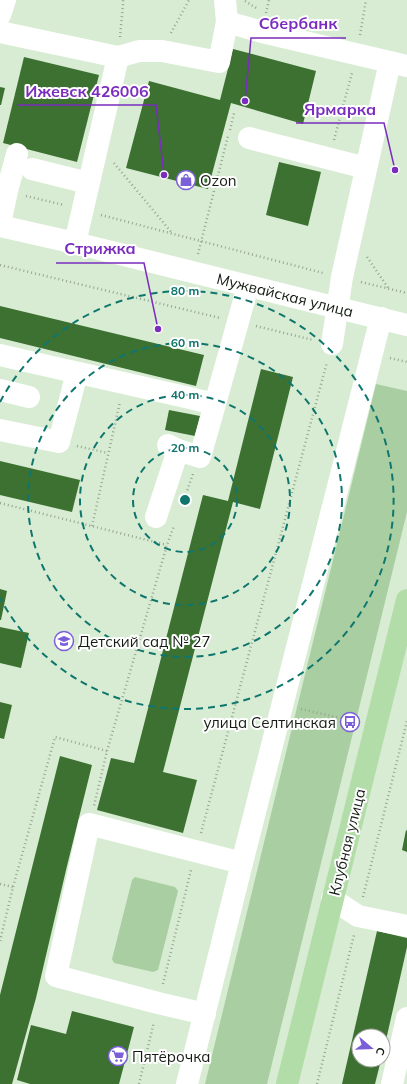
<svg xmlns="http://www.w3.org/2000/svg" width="407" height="1084" font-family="Mulish,sans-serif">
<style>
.green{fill:#a9cea1}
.building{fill:#3d7132}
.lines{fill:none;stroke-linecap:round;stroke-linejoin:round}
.path{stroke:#95a591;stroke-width:2.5;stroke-dasharray:1 3;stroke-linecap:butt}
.minor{stroke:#fff;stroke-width:22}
.major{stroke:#b2dda9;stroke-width:22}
.ring{fill:none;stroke:#0f766e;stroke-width:2;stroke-dasharray:7 5}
.labels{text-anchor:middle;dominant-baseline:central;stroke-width:4;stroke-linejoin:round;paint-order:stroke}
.poi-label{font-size:15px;fill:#141c13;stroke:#fff;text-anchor:start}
.street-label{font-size:15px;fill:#141c13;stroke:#fff}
.centre{fill:#0f766e;stroke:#fff;stroke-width:2}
.ring-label{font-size:12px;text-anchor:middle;font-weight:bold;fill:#0f766e;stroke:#fff;stroke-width:4;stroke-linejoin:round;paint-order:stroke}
.leader{fill:none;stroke:#7b2cbf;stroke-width:1.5}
.callout-dot{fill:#7b2cbf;stroke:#fff;stroke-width:1.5}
.callout-label{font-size:16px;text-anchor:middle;font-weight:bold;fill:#7b2cbf;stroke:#fff;stroke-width:4;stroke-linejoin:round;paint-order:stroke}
</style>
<rect width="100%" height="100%" fill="#d7ecd2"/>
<g class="green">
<polygon points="376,384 407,391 407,512 267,1084 205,1084"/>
<polygon points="135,877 175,887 178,891 158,970 153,972 114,963 112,959 132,880"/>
</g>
<g class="building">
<polygon points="233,49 316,71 303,124 231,103 208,189 126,168 149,81 220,100"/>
<polygon points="24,57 99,75 77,162 3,143"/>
<polygon points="0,87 5,88 1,105 0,105"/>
<polygon points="279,162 321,172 308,226 266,215"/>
<polygon points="0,306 204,355 196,386 0,338"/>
<polygon points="261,369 293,377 260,509 233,502 163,772 197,780 183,833 97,810 111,758 134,763 203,495 228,501"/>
<polygon points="169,410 200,416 195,436 165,430"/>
<polygon points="0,461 80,480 72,512 0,495"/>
<polygon points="0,589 7,591 1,620 0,620"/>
<polygon points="0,627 29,633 21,668 0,663"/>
<polygon points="0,702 12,705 4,739 0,738"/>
<polygon points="60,756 92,765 67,866 36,998 12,1084 0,1084 0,995"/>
<polygon points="406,830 407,831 407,852 402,850"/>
<polygon points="377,931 407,938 407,947 384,1049 383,1036 359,1036 359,1060 381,1060 375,1084 342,1084"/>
<polygon points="72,1011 134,1027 119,1084 30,1084 17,1080 31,1025 66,1034"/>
</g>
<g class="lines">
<g class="path">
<polyline points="245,1 258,9"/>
<polyline points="266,13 269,0"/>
<polyline points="171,33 189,0"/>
<polyline points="360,35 366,0"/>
<polyline points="120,37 123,4 123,0"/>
<polyline points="230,130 234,113"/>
<polyline points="334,140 352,73"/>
<polyline points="114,163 172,233"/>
<polyline points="26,196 64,205"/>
<polyline points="101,215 323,273"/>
<polyline points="198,254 228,136"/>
<polyline points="367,257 389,289"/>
<polyline points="0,265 220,318"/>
<polyline points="361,282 407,293"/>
<polyline points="256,326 313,340"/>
<polyline points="390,358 407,362"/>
<polyline points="77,446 108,453"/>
<polyline points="186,494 193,474"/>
<polyline points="0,503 167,545"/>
<polyline points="92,526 120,402"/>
<polyline points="301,709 340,718"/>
<polyline points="107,751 167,545 174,526"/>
<polyline points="201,833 327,362"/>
<polyline points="0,884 13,887"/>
<polyline points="363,897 407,721"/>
<polyline points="0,941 13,887 55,737 107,751 94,806"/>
<polyline points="163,984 191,870"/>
<polyline points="139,1084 154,1022"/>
<polyline points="317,1084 354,935"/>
</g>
<g class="minor">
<polyline points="225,0 227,22"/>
<polyline points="0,15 5,0"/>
<polyline points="0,32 118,57"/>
<polyline points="249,138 366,168"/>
<polyline points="32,169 88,183"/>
<polyline points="0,224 7,191 17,154"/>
<polyline points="0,226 75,243 407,325"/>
<polyline points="75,243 118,57 139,51 162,51 219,62 227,22 262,32 407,66"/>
<polyline points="332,344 342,277 390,62"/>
<path d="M0,355C72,372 144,387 215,404L248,286"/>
<polyline points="0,390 29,397"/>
<polyline points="0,430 59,442 77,373"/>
<polyline points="168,445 178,450 200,457 215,404"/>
<polyline points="156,517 178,450"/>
<polyline points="332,899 358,916 407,926"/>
<polyline points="205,1014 158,1003 56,976 89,824 242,863"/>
<polyline points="187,1084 242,863 381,318"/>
<polyline points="392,1084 407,1018"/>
</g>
<polyline class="major" points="287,1084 407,600"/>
</g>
<g class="ring">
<circle cx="185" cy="500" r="52"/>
<circle cx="185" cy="500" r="105"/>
<circle cx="185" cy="500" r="157"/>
<path d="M0 402A209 209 0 1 1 0 598"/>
</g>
<defs>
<g id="shop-ring" transform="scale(1)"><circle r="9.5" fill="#fff" stroke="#7b5fd9" stroke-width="1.5"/><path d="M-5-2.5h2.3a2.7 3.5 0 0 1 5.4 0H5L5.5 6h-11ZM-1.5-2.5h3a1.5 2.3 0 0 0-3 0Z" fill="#7b5fd9"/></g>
<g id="school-ring" transform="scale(1)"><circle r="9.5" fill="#fff" stroke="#7b5fd9" stroke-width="1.5"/><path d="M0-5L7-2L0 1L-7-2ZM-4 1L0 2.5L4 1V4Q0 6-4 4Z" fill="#7b5fd9"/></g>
<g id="bus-ring" transform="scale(1)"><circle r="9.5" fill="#fff" stroke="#7b5fd9" stroke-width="1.5"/><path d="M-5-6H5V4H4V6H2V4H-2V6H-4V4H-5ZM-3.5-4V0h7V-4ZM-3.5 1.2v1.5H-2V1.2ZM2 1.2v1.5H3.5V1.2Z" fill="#7b5fd9"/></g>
<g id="supermarket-ring" transform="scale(1)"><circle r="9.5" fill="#fff" stroke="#7b5fd9" stroke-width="1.5"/><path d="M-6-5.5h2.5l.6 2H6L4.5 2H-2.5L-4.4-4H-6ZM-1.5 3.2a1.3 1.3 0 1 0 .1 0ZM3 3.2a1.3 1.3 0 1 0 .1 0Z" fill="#7b5fd9"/></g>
</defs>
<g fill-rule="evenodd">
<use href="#shop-ring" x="186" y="180"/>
<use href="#school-ring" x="64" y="641"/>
<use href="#bus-ring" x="350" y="722"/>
<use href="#supermarket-ring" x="118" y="1056"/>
</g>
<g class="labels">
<g class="poi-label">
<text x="200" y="180">Ozon</text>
<text x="78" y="641">Детский сад № 27</text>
<text x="336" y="722" text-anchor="end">улица Селтинская</text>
<text x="132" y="1056">Пятёрочка</text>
</g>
<g class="street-label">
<text transform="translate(285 295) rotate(14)">Мужвайская улица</text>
<text transform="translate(347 842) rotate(-76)">Клубная улица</text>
</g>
</g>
<circle cx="185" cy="500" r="6" class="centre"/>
<g class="ring-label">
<text x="185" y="295">80 m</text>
<text x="185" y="347">60 m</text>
<text x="185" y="399">40 m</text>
<text x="185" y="452">20 m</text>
</g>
<path class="leader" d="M245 101L251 38H346M164 175L156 105H17M395 170L384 123H296M158 329L144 263H56"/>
<g class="callout-dot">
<circle cx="245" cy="101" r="4"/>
<circle cx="164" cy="175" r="4"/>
<circle cx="395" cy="170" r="4"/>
<circle cx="158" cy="329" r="4"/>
</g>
<g class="callout-label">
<text x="298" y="29">Сбербанк</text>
<text x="87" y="97">Ижевск 426006</text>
<text x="340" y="115">Ярмарка</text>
<text x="100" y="254">Стрижка</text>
</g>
<g transform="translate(371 1048) rotate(109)"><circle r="19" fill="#ffffff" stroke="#a1a4a1"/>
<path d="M0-3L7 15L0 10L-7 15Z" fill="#7b5fd9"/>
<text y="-6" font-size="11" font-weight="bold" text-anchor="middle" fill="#141c13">С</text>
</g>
</svg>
